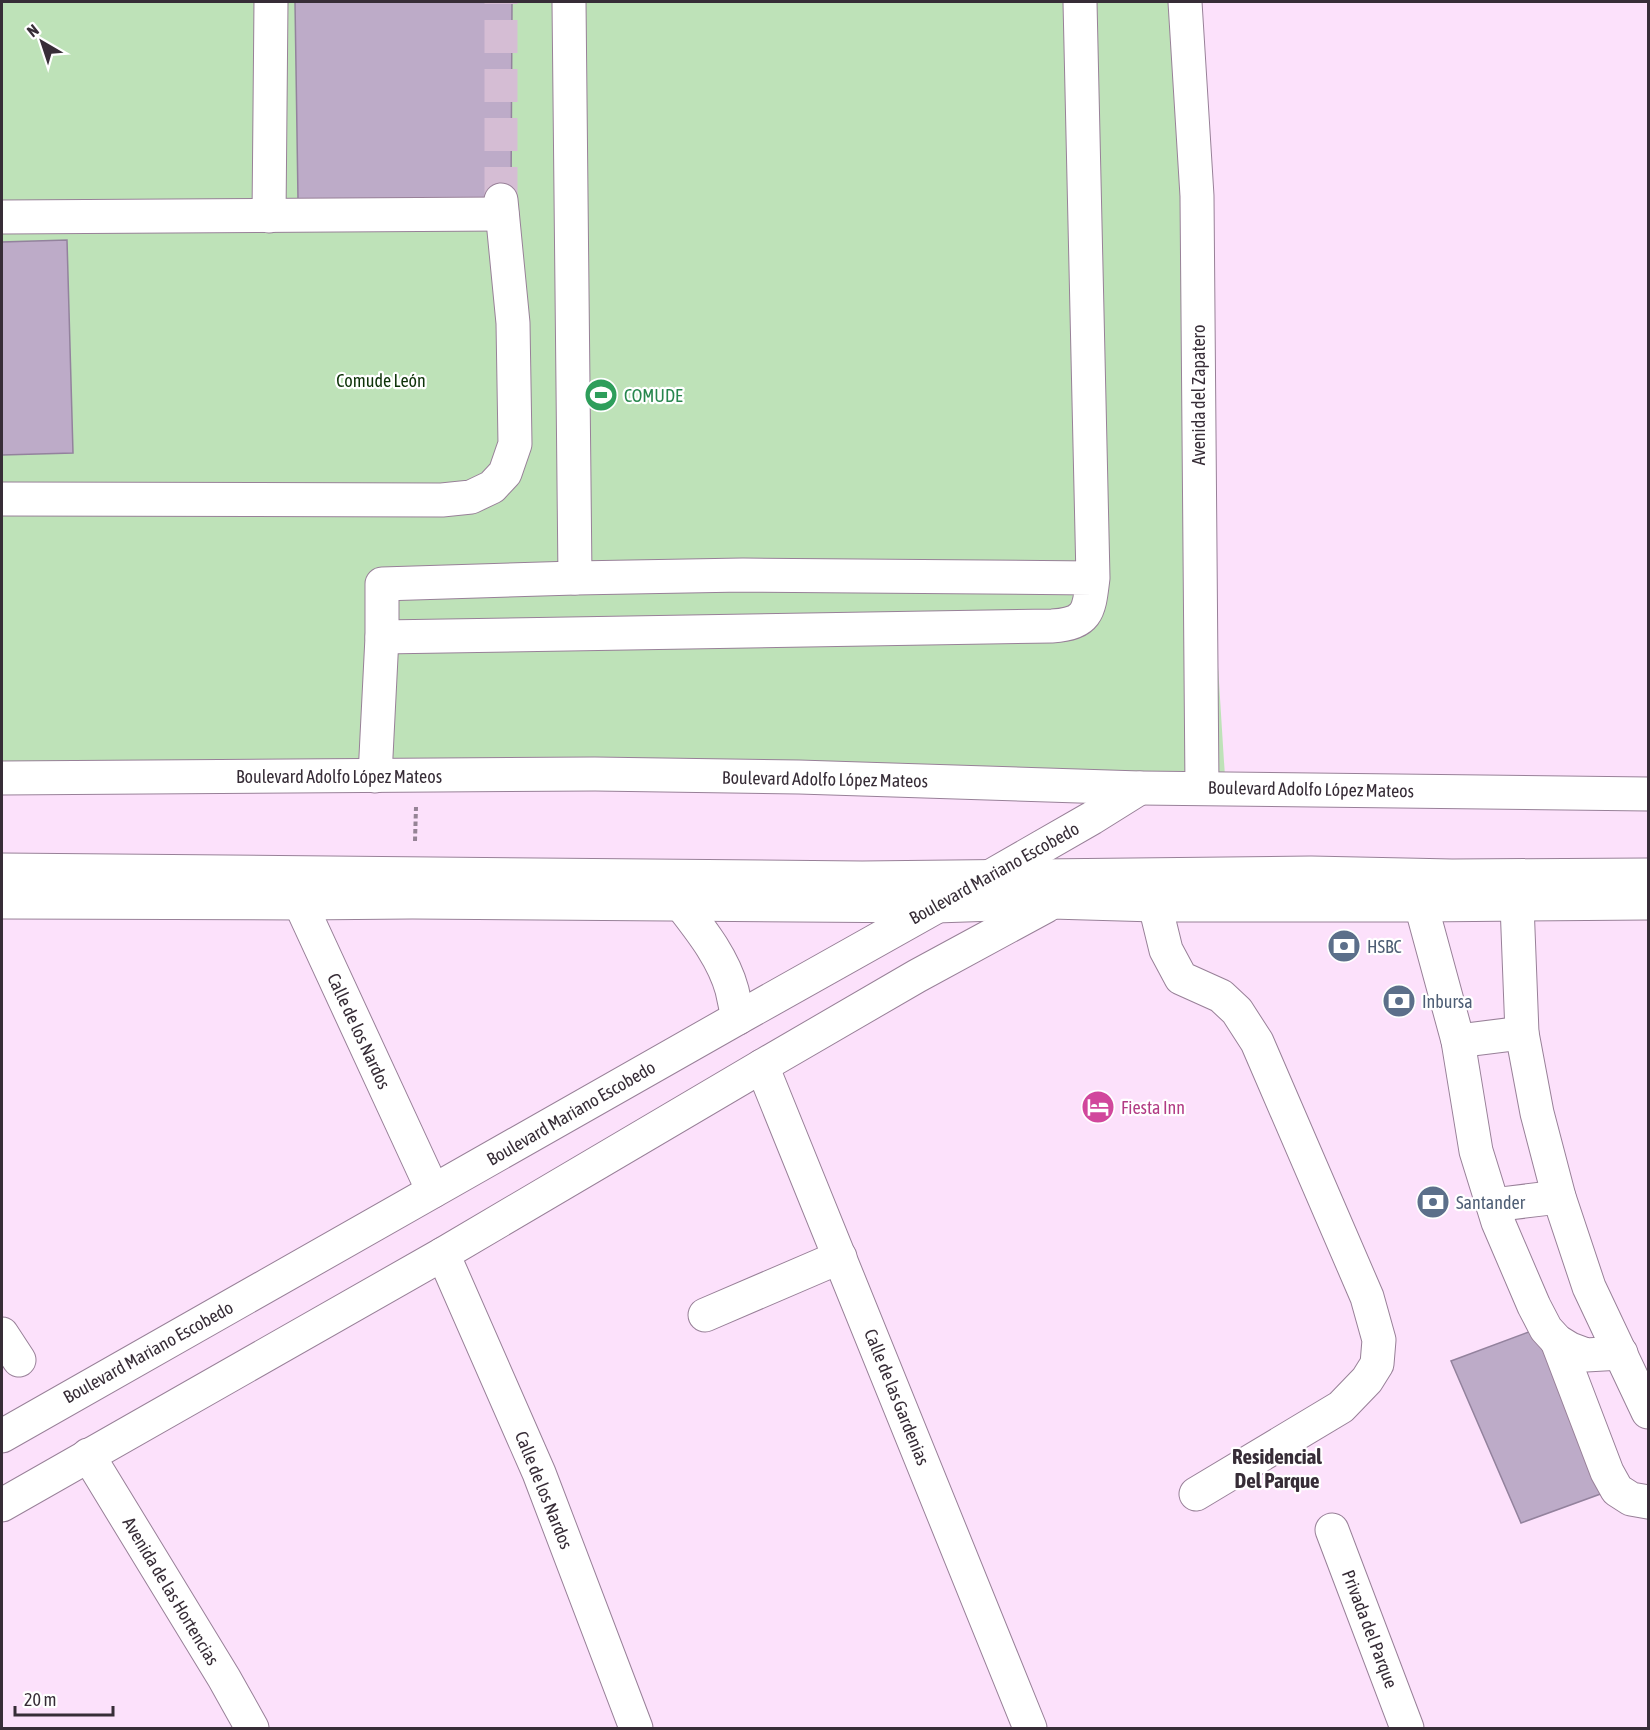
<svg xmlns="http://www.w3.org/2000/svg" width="1650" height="1730" font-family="'Asap Condensed',sans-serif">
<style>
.green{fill:#bee2b8}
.building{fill:#bdabc8;stroke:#93829d;stroke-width:1.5}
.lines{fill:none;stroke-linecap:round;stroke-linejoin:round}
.minor-tunnel{stroke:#d5bdd4;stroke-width:33;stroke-dasharray:33 16;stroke-linecap:butt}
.minor-casing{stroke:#988098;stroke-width:35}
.major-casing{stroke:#988098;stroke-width:35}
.path{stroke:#958395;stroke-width:4;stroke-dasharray:4.5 3;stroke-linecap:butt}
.minor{stroke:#fff;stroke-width:33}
.major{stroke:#fff;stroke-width:33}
.labels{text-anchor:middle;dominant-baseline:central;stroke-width:4.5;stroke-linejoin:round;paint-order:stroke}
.park-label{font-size:18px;fill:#0e3309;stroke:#fff}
.leisure-label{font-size:18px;fill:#27864d;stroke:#fff;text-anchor:start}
.street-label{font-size:18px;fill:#372d37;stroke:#fff}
.service-label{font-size:18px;fill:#4e5e75;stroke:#fff;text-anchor:start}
.hotel-label{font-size:18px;fill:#b23c85;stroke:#fff;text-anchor:start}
.quarter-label{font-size:21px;font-weight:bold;fill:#372d37;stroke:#fff}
</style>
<rect width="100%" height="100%" fill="#fce1fb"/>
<polygon class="green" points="2,2 1176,2 1226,793 2,789"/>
<g class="building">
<polygon points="295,2 512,2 511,199 298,199"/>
<polygon points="67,240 73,453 2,455 2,242"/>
<polygon points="1534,1330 1606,1492 1521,1523 1451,1361"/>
</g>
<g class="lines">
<polyline class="minor-tunnel" points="501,200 501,2"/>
<g class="minor-casing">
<g id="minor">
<polyline points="569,2 575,578"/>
<path d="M1080,2L1093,578C1089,610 1089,624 1052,626L382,637V584L575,578L743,575L1093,578"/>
<polyline points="1185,2 1197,196 1202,788"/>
<polyline points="269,216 271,2"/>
<polyline points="2,217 502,214"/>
<polyline points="2,499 442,500 471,497 492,487 505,473 515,444 513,323 501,200"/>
<polyline points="375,776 382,637"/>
<polyline points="2,870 862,878 1311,873 1452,876 1648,875"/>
<polyline points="300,903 433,1191"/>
<polyline points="1517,904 1522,1033 1537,1113 1559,1197 1589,1287 1648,1412"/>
<polyline points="1155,905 1166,950 1181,978 1221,996 1237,1011 1257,1042 1367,1297 1379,1340 1377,1364 1367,1380 1341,1407 1196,1494"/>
<polyline points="1421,905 1458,1041 1476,1151 1498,1222 1534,1306 1546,1329 1557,1341 1570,1349 1586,1355 1621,1353"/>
<polyline points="1458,1041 1522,1033"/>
<polyline points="762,1066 1030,1728"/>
<polyline points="1493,1205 1559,1197"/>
<polyline points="443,1254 539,1473 636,1728"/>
<polyline points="705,1315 840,1257"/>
<polyline points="2,1334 19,1360"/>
<polyline points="1557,1341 1607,1472 1617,1490 1631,1499 1648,1502"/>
<polyline points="88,1455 224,1678 252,1728"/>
<polyline points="1332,1530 1407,1728"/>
</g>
</g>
<g class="major-casing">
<g id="major">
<polyline points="2,778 595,774 799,777 1140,788 1648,794"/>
<polyline points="2,902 300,903 412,902 936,906 1052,902 1155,905 1421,905 1648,903"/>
<path d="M680,903C700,929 723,957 732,990C734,999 736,1009 738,1018"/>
<polyline points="2,1436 738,1018 991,876 1092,818 1140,788"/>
<polyline points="2,1505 443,1254 762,1066 917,976 1046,906"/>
</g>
</g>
<polyline class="path" points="415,841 416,807"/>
<use href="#minor" class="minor"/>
<use href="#major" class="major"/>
</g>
<defs>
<g id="stadium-disc" transform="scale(1.725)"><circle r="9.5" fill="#2e9e5b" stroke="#fff"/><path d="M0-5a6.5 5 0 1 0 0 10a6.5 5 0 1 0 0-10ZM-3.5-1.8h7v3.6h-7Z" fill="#fff"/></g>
<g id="bank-disc" transform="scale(1.725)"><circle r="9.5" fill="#5c6f8a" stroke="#fff"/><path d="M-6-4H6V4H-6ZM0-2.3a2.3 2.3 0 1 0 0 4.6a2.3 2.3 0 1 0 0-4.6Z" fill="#fff"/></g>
<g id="hotel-disc" transform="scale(1.725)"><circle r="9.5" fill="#d1479c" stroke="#fff"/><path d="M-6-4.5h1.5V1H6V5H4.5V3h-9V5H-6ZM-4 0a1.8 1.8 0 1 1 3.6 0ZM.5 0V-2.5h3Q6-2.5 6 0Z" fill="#fff"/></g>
</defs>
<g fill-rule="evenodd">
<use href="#stadium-disc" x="601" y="395"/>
<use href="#bank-disc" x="1344" y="946"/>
<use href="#bank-disc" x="1399" y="1001"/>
<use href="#hotel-disc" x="1098" y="1107"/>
<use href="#bank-disc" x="1433" y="1202"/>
</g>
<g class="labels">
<g class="park-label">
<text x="381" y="380">Comude León</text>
</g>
<g class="leisure-label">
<text x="624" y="395">COMUDE</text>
</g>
<g class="street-label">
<text transform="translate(1198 395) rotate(-90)">Avenida del Zapatero</text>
<text x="339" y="776">Boulevard Adolfo López Mateos</text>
<text transform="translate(825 779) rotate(1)">Boulevard Adolfo López Mateos</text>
<text transform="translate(1311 789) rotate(1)">Boulevard Adolfo López Mateos</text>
<text transform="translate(994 873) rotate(-29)">Boulevard Mariano Escobedo</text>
<text transform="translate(359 1031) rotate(65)">Calle de los Nardos</text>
<text transform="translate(571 1113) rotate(-30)">Boulevard Mariano Escobedo</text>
<text transform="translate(148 1352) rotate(-29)">Boulevard Mariano Escobedo</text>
<text transform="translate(897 1397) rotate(68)">Calle de las Gardenias</text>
<text transform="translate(544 1490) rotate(68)">Calle de los Nardos</text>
<text transform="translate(171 1591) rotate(59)">Avenida de las Hortencias</text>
<text transform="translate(1370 1629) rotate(69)">Privada del Parque</text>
</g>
<g class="service-label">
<text x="1367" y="946">HSBC</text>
<text x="1422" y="1001">Inbursa</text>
<text x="1456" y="1202">Santander</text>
</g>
<g class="hotel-label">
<text x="1121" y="1107">Fiesta Inn</text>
</g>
<g class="quarter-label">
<text x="1277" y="1456">Residencial<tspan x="1277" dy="24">Del Parque</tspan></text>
</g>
</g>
<rect width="1650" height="1730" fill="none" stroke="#372d37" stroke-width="6"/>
<g transform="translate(42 42) rotate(321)" stroke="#ffffff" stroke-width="4.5" paint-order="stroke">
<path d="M0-4.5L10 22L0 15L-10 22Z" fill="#372d37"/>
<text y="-9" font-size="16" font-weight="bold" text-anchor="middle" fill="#372d37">N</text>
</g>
<path d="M15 1706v9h98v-9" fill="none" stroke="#372d37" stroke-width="3"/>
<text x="24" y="1706" font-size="18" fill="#372d37" stroke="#ffffff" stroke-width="4.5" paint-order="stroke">20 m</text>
</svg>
